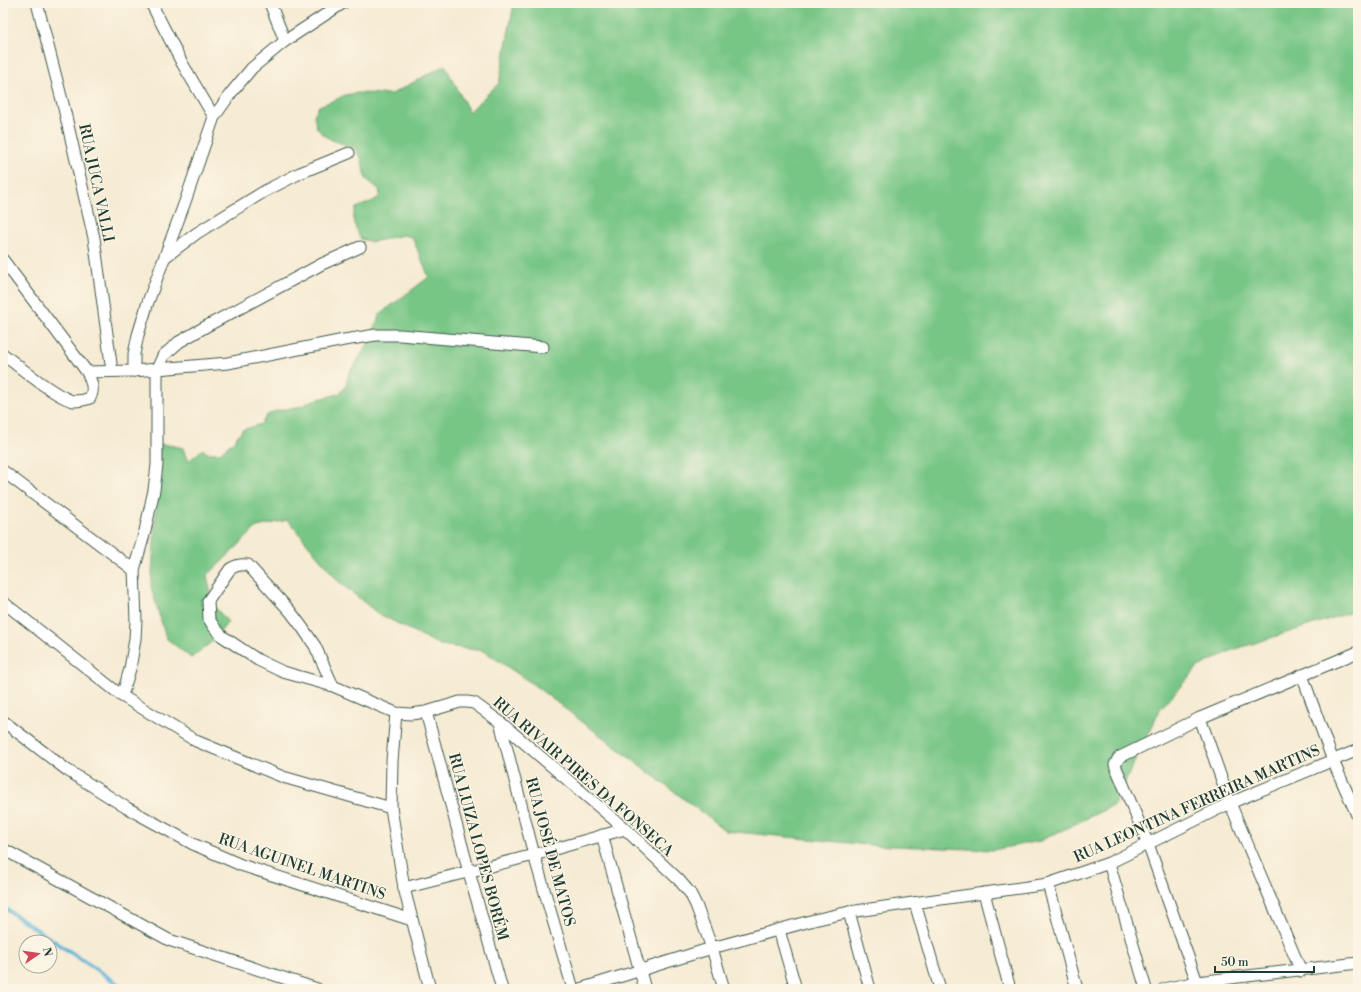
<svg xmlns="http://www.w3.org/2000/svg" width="1361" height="992" font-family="'Libre Bodoni',serif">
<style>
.green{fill:#78c686;stroke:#4c825d}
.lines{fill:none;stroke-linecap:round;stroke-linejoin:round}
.stream{stroke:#5bb4d8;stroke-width:4}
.street-casing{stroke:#3f574c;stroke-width:13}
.street{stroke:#fff;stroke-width:11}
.labels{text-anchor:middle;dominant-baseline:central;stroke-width:3;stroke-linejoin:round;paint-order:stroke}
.street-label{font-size:15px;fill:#1f3d34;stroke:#fcf5e5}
</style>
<rect width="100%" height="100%" fill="#fcf5e5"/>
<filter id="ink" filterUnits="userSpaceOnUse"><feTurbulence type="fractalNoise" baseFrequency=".025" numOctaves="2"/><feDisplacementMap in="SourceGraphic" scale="8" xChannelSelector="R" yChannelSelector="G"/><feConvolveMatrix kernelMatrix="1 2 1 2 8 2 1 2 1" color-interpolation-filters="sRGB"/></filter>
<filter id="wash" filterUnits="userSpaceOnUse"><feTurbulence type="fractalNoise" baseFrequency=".012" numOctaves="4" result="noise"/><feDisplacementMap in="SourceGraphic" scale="16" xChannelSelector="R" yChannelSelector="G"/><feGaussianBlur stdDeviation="0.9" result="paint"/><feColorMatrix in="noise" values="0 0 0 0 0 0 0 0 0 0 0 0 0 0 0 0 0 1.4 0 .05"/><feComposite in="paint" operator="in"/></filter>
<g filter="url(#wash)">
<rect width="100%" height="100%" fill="#f6ebd3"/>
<path class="green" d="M514,3H1358V610L1233,650L1198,667L1160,709L1114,805L1040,841L993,850L869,845L726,831L530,682L484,651L440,645L377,613L338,581L288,520L257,527L207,576L214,606L228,622L214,640L191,658L166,638L151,587L157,497L159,444L175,446L183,448L186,457L190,460L203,449L207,453H220L234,441L242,430L261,424L267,415L276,411L302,406L311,401L338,394L345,388L349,373L368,344L380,314L429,277L412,237L403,235L372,242L361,239C355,229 351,218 356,208L373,201L380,196L379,189L366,179L361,158L354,148L332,140L322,134L316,126L314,115L319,106L335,100L345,95L358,93L392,94L445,65L469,112L499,83Z"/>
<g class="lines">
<polyline class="stream" points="3,907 121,986 123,989"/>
</g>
</g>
<g filter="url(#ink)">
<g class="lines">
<g class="street-casing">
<g id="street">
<polyline points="37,3 63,104 94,238 112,371"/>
<polyline points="151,3 182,63 214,117"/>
<polyline points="270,3 285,41"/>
<polyline points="165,257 197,233 265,191 300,173 349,153"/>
<path d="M3,260L87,372C91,381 95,389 90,398C85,400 80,401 74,401C58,399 17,365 3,354"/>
<polyline points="134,371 134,354 138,335 148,302 186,199 214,117 231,93 252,68 285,41 343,3"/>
<polyline points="87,372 134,371 228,363 344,340 376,335 400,335 543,347"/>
<polyline points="3,471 134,570"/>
<polyline points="3,602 122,696 196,741 283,777 391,808"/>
<polyline points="1302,675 1333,761 1358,817"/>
<path d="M333,686L315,646L302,627L290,611L248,565C241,564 236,565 230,569L208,601L209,619L214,627L222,636L258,660L283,672L333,686L396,713L411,714L426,712L460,702H467L474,703L500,722L625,829L679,880L690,893L696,905L712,948L724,989"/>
<polyline points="122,696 130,669 135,639 136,620 134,570 145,531 154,490 157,465 157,369 163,356 179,342 205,327 322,264 360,247"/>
<polyline points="426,712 469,872 502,989"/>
<polyline points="396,713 392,761 391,808 404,888 430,989"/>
<polyline points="1200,718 1230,803 1301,971"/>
<polyline points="3,721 67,770 127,808 193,844 241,865 412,920"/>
<polyline points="500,722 534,855 573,989"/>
<polyline points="602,835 645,989"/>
<polyline points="3,849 169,940 317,989"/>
<polyline points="1109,863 1146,989"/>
<polyline points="1048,884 1077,989"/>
<polyline points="404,888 534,855 625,829"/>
<polyline points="984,893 1010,989"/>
<polyline points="915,903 940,989"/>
<polyline points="849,912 870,989"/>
<polyline points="779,930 796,989"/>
<polyline points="1197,982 1148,844 1115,765 1118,759 1120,757 1200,718 1358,652"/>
<polyline points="580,989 712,948 814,920 849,912 1048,884 1109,863 1230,803 1358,750"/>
<polyline points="1164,989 1197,982 1358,963"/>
</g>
</g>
<use href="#street" class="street"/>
</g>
</g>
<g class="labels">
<g class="street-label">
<text transform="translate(96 183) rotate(78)">RUA JUCA VALLI</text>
<text transform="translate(583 777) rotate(41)">RUA RIVAIR PIRES DA FONSECA</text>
<text transform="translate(1197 804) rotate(-24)">RUA LEONTINA FERREIRA MARTINS</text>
<text transform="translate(478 847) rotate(75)">RUA LUIZA LOPES BORÉM</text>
<text transform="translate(550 852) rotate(75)">RUA JOSÉ DE MATOS</text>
<text transform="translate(302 867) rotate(19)">RUA AGUINEL MARTINS</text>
</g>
</g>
<rect width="1361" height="992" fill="none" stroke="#fcf5e5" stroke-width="16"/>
<g transform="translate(38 954) rotate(77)"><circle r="19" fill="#fcf5e5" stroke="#a4ab9e"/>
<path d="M0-3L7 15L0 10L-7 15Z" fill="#d1495b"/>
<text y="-6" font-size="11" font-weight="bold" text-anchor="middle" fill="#1f3d34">N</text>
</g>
<path d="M1215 966v6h99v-6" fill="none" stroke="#1f3d34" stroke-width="2"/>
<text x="1221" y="966" font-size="12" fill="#1f3d34" stroke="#fcf5e5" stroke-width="3" paint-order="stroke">50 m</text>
</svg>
